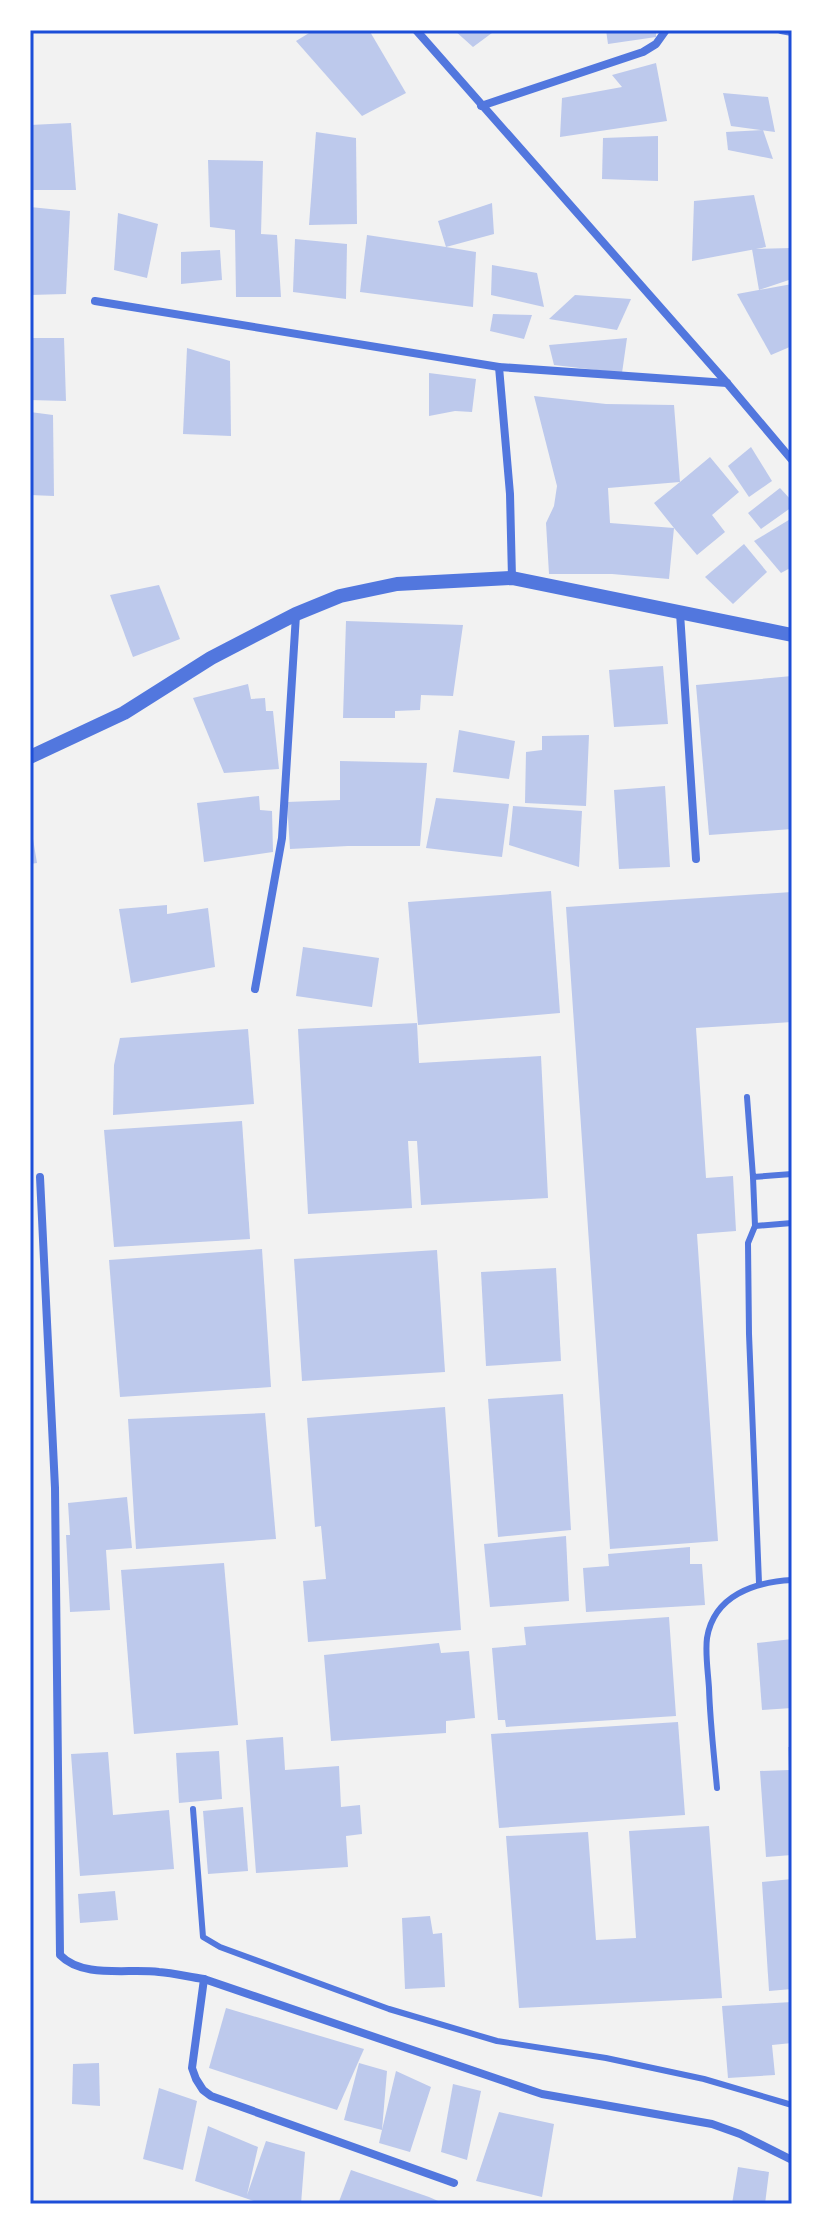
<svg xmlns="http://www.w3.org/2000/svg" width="822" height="2234" font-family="'Exo 2',sans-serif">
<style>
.building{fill:#bdc9ec}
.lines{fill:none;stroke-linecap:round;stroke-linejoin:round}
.service{stroke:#5277de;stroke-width:6}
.minor{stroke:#5277de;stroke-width:8}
.tertiary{stroke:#5277de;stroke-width:14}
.neatline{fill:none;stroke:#1d4ed8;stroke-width:3}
</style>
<rect width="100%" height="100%" fill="#f2f2f2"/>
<g class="building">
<polygon points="314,30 369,30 406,93 362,116 296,41"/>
<polygon points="454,30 496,30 473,47"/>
<polygon points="606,30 656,30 656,37 608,44"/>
<polygon points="656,63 667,121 560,137 562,98 622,87 612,75"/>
<polygon points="723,93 768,97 775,132 731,126"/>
<polygon points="71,123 76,190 30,190 30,125"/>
<polygon points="763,130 773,159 728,150 726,132"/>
<polygon points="316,132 356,138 357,224 309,225"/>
<polygon points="658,136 658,181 602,179 603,138"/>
<polygon points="208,160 263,161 261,234 277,235 281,297 236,297 235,230 210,227"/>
<polygon points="754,195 766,247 692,261 694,201"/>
<polygon points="492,203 494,234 446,247 476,252 473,307 360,292 367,235 446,247 438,221"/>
<polygon points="30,207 70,211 66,294 30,295"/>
<polygon points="118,213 158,224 147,278 114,270"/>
<polygon points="295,239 347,244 346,299 293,292"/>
<polygon points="792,248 792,279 759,290 752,249"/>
<polygon points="220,250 222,280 181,284 181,252"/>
<polygon points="492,265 537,273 544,307 491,295"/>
<polygon points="792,284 792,346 771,355 737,294"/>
<polygon points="575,295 631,299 617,330 549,319"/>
<polygon points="493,314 532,315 524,339 490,331"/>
<polygon points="30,338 64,338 66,401 30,400"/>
<polygon points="627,338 622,373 554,365 549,345"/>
<polygon points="187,348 230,361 231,436 183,434"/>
<polygon points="429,373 476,379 472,412 455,411 429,416"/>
<polygon points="534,396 606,404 674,405 680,482 608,488 610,523 674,528 654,503 680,482 710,457 739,492 712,515 725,532 697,555 674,528 669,579 612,574 549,574 546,523 554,506 557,486"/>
<polygon points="30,412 53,415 54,496 30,495"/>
<polygon points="751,447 772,481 749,497 728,466"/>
<polygon points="780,488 792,501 792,507 761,529 748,513"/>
<polygon points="792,518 792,567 781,573 754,541"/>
<polygon points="744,544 767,572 733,604 705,577"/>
<polygon points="159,585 180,639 133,657 110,595"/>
<polygon points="346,621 463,625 453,696 421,695 420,710 395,711 395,718 343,718"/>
<polygon points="663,666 668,724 614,727 609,670"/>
<polygon points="792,676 792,829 709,835 696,685"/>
<polygon points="248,684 251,699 265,698 266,711 273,711 279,769 224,773 193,698"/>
<polygon points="459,730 515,741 509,779 453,772"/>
<polygon points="589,735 586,806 525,803 526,752 542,750 542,736"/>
<polygon points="340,761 427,763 420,846 348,846 290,849 287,802 340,800"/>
<polygon points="665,786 670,867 619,869 614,790"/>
<polygon points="259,796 260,810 272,811 273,852 204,862 197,803"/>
<polygon points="436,798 509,804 502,857 426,848"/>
<polygon points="513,806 582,811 579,867 509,845"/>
<polygon points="30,821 37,863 30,864"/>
<polygon points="551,891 560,1013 418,1025 408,902"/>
<polygon points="792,892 792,1022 696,1028 706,1178 733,1176 736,1231 697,1234 718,1541 610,1549 566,907"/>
<polygon points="167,905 167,914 208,908 215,967 131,983 119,909"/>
<polygon points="303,947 379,958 372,1007 296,996"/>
<polygon points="417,1023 419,1063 541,1056 548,1198 421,1205 417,1141 408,1141 412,1208 308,1214 298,1029"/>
<polygon points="248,1029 254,1104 113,1115 114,1065 120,1038"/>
<polygon points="242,1121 250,1239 114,1247 104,1130"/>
<polygon points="262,1249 271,1387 120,1397 109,1260"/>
<polygon points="437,1250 445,1372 302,1381 294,1259"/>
<polygon points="556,1268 561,1361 486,1366 481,1272"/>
<polygon points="563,1394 571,1530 498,1537 488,1399"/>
<polygon points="445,1407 461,1630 308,1642 303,1581 326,1579 321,1526 315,1527 307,1418"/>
<polygon points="265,1413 276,1539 136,1549 128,1419"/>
<polygon points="127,1497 132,1548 106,1550 110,1610 70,1612 66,1535 70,1535 68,1503"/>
<polygon points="566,1536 569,1601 490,1607 484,1544"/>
<polygon points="690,1547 690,1564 702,1564 705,1605 586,1612 583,1568 609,1566 608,1554"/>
<polygon points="224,1563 238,1725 134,1734 121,1570"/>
<polygon points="669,1617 676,1716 506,1727 505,1720 498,1720 492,1648 526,1645 524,1627"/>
<polygon points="792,1639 792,1708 762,1710 757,1643"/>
<polygon points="439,1643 441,1653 469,1651 475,1718 446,1721 446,1733 331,1741 324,1655"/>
<polygon points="678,1722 685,1815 499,1828 491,1734"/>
<polygon points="283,1737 285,1770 339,1766 341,1807 360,1805 362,1834 346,1836 348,1867 256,1873 246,1740"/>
<polygon points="788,1747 792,1747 792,1855 766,1857 760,1771 789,1770"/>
<polygon points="219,1751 222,1799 179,1803 176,1753"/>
<polygon points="108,1752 113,1815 169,1810 174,1869 80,1876 71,1754"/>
<polygon points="243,1807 248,1871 208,1874 203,1811"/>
<polygon points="709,1826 722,1998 519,2008 506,1836 588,1832 596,1940 636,1938 629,1831"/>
<polygon points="792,1879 792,1989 769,1991 762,1882"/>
<polygon points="115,1891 118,1920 80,1923 78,1894"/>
<polygon points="430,1916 433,1934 442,1933 445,1987 405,1989 402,1918"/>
<polygon points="792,2002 792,2043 772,2045 775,2075 728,2078 722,2006"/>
<polygon points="226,2008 364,2049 337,2110 209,2068"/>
<polygon points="99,2063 100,2106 72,2104 73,2064"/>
<polygon points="359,2063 387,2071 382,2130 396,2071 431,2087 410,2152 379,2143 382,2130 344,2120"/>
<polygon points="453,2084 481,2091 467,2160 441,2152"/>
<polygon points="159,2088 197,2101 183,2170 143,2159"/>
<polygon points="499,2112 554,2124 542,2197 476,2181"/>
<polygon points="208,2126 258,2147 247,2195 266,2141 305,2152 301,2204 263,2204 195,2181"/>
<polygon points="738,2167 769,2172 765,2204 732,2204"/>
<polygon points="351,2170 429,2197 445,2204 338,2204"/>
</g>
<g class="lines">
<g class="service">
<polyline points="747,1097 753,1177 792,1174"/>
<polyline points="753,1177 755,1226 748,1243 749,1334 759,1583"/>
<polyline points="755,1226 792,1223"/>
<path d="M717,1788C714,1755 710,1721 709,1688C708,1672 705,1653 707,1638C714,1595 755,1582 792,1580"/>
<polyline points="193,1809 203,1937 220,1947 389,2009 497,2041 606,2058 704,2079 792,2105"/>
</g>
<g class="minor">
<polyline points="416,30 727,383 792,460"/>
<polyline points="781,30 792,32"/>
<polyline points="481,106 643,52 656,44 666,30"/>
<polyline points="95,301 499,367 727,383"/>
<polyline points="499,367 510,494 512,578"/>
<polyline points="680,613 696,859"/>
<polyline points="255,989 282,838 296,615"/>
<path d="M40,1177L55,1488L60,1955C83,1979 129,1968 159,1972C174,1973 189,1977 204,1979L542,2094L712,2124L740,2134L792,2160"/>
<polyline points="204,1979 192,2068 196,2079 203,2090 211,2096 454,2183"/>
</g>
<polyline class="tertiary" points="30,757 124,713 211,658 296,614 340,596 397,584 512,578 792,635"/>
</g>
<rect width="822" height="2234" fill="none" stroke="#ffffff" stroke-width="64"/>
<rect x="32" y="32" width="758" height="2170" class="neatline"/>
</svg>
